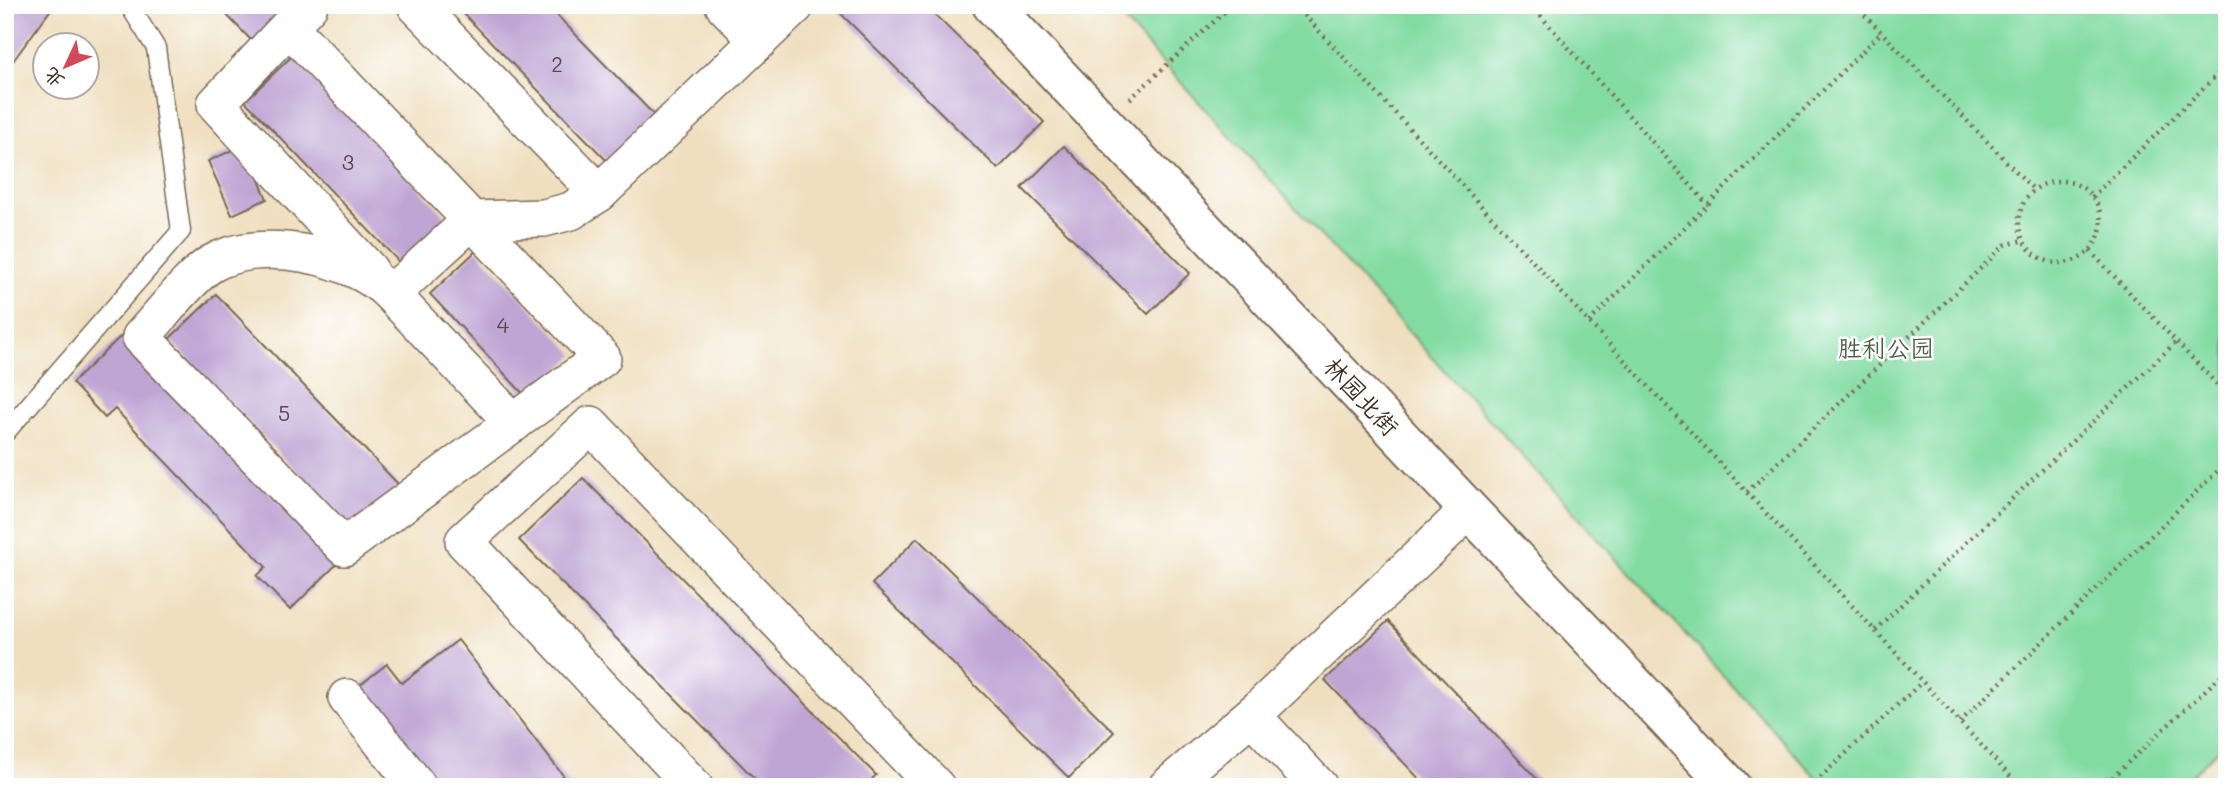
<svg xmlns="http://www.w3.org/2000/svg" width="2232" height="792" font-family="Mali,'LXGW WenKai TC',sans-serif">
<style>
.green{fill:#82dca2;stroke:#5e8360;stroke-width:2}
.building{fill:#bfa5d4}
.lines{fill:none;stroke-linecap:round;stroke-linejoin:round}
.service-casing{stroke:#7a6956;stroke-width:21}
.minor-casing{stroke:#7a6956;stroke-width:40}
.tertiary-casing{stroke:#7a6956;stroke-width:42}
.path{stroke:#7a6956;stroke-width:4.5;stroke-dasharray:2 5;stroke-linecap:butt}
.service{stroke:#fff;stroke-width:18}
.minor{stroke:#fff;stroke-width:37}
.tertiary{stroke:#fff;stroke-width:38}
.labels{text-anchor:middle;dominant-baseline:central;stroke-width:5;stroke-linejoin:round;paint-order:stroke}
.number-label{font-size:21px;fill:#5c494c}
.park-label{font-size:24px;fill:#505f46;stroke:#fff}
.street-label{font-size:24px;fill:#3b2a1e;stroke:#fff}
</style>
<rect width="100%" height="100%" fill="#fff"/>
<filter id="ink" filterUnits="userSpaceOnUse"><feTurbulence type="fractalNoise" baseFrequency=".0143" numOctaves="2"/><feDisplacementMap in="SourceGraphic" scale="14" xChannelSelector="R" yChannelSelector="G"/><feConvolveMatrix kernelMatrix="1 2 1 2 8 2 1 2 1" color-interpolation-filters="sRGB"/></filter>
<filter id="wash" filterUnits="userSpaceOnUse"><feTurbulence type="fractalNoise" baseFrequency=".00686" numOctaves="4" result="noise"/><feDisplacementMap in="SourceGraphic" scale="28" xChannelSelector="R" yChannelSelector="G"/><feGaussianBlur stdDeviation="1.57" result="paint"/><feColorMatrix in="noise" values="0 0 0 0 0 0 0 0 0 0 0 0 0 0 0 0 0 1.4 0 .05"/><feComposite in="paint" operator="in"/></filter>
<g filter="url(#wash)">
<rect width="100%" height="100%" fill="#efdfbf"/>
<polygon class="green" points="1110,5 2227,5 2227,741 2179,787 1825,787"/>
<g id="blocks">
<g class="building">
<polygon points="5,5 54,5 5,72"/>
<polygon points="217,5 279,5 284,10 253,42"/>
<polygon points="455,5 547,5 659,120 612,166"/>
<polygon points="832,5 925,5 1044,122 998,169"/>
<polygon points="292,56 451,222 404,267 245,101"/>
<polygon points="244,145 267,199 232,215 208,161"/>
<polygon points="1064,146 1190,273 1148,314 1022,188"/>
<polygon points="477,250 575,355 528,399 430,294"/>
<polygon points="216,294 399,485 353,530 169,339"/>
<polygon points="120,337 338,563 290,610 257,576 266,567 115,409 105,418 72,383"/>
<polygon points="583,478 876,775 865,787 763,787 519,540"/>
<polygon points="917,538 1114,732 1069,778 872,584"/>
<polygon points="1388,621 1537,779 1529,787 1427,787 1325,680"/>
<polygon points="458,640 572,787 439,787 360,685 387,664 402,683"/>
</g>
</g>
</g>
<g filter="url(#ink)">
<use href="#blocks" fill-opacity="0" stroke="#7a6956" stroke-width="2"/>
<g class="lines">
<g class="service-casing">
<polyline id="service" points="5,433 181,231 156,48 129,5"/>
</g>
<g class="minor-casing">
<g id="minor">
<polyline points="309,5 216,104 369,270"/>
<polyline points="416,5 599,193"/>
<polyline points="724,5 759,41"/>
<path d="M289,27L602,358L344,547L141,337C159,318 191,276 211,264C259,235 354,255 391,294L472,220L544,218L571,211L599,193L796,5"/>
<polyline points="391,294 514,423"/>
<polyline points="347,698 418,787"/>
<polyline points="1252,716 1319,787"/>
<polyline points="694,787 464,541 591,425 936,787"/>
<polyline points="1167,787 1261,707 1469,510"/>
</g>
</g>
<g class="tertiary-casing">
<polyline id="tertiary" points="992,5 1731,787"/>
</g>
<g class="path">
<polyline points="1295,5 2020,787"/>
<polyline points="1531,5 1708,205"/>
<polyline points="1855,5 2034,190"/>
<polyline points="1130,99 1232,5"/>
<circle cx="2060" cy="222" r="41"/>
<polyline points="2092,197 2227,65"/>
<polyline points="2090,251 2227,395"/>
<polyline points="1589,322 1882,32"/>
<polyline points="1747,492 2005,245 2024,240"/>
<polyline points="1875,630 2176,342"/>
<polyline points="1960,722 2227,462"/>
<polyline points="1810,787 1922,682"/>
<polyline points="2102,787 2227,670"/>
</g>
<use href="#service" class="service"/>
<use href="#minor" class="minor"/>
<use href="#tertiary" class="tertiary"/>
</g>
</g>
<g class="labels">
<g class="number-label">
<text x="557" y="63">2</text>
<text x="348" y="161">3</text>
<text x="503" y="324">4</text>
<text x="284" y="412">5</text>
</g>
<g class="park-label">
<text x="1886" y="347">胜利公园</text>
</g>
<g class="street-label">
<text transform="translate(1362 396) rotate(47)">林园北街</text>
</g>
</g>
<rect width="2232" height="792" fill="none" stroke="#fff" stroke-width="28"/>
<g transform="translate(66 66) rotate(226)"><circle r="33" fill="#ffffff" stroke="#b1aaa5" stroke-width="2"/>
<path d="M0-5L12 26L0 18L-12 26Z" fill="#d1495b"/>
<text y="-10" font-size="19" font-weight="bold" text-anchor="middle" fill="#3b2a1e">北</text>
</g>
</svg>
